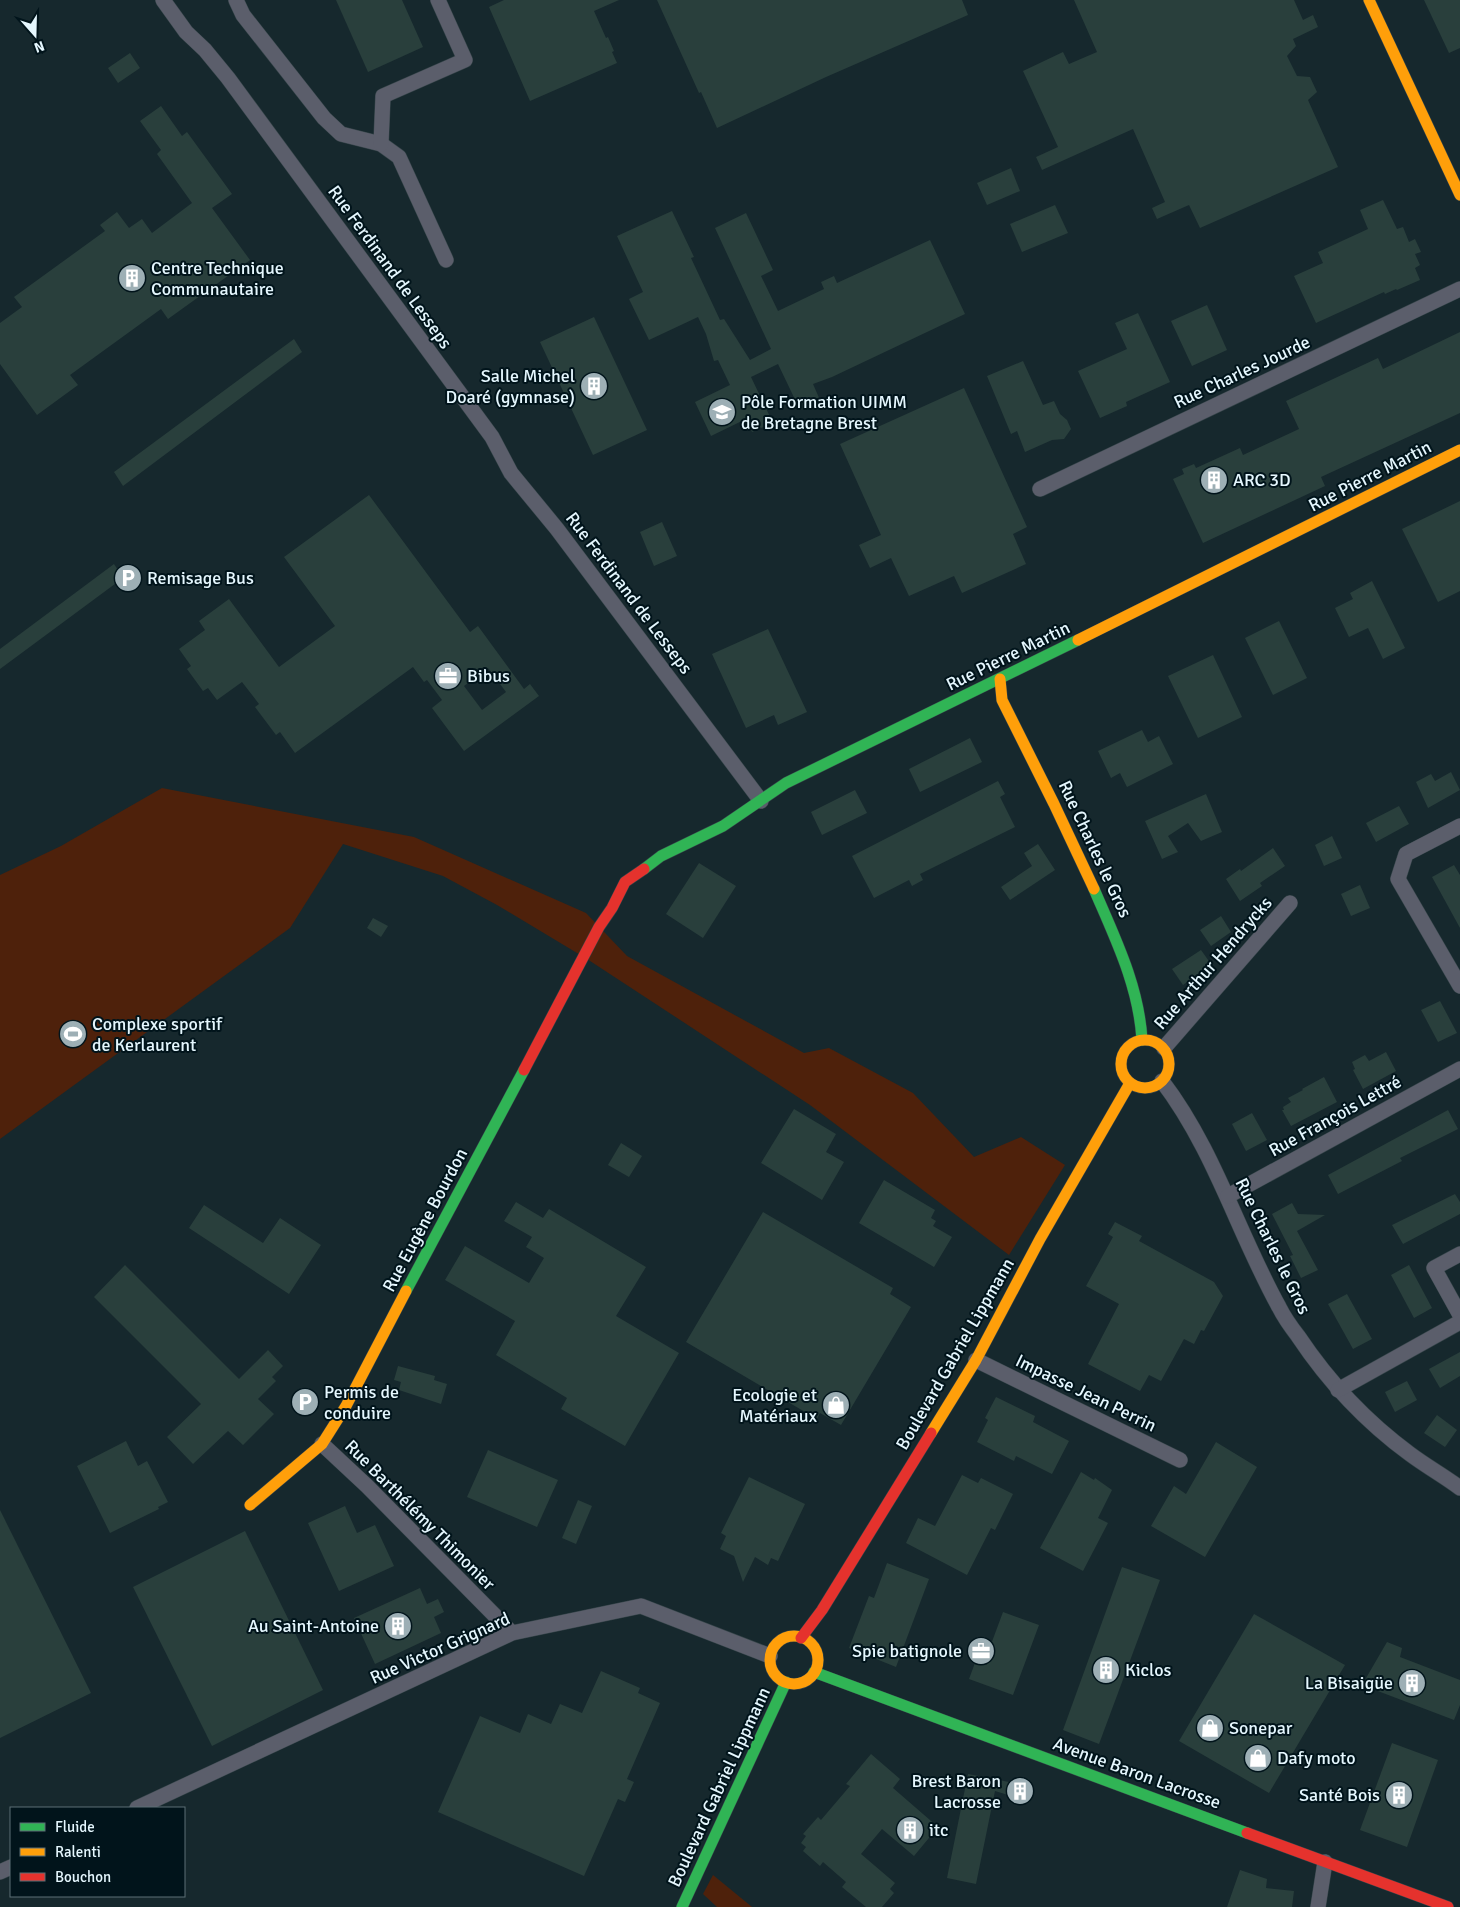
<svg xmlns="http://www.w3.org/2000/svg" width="1460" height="1907" font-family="Signika,sans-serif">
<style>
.green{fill:#4e210b}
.building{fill:#293f3c;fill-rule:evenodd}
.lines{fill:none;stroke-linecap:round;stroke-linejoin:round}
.street-casing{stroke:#354449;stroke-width:16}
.fast-casing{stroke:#354449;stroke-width:12}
.slow-casing{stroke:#354449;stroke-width:12}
.jam-casing{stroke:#354449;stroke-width:12}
.street{stroke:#5b5e6b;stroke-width:15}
.fast{stroke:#30b455;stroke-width:11}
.slow{stroke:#ff9f0a;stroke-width:11}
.jam{stroke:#e5322d;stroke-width:11}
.labels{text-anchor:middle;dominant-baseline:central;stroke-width:4;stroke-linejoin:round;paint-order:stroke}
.street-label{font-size:18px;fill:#e5f7fe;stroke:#01141b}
.poi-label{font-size:18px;fill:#e5f7fe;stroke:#01141b;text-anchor:start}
</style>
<rect width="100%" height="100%" fill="#16282d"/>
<g class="green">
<polygon points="162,788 414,837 586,913 627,956 804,1053 829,1048 913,1093 974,1157 1021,1137 1065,1165 1009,1255 810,1105 587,959 497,905 443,876 343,844 290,928 0,1139 0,875 61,846"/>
<polygon points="713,1875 752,1907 717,1907 703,1894"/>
</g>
<g class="building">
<polygon points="336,0 402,0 423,47 368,72"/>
<polygon points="504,0 619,0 594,11 606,38 608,37 614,51 612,52 617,63 530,101 489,7"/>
<polygon points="657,0 962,0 968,15 826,77 717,128 701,92 699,93"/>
<polygon points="1074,0 1294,0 1303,20 1313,15 1318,27 1293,39 1296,46 1287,56 1297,76 1310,77 1317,92 1308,100 1338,167 1200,228 1189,205 1157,219 1152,208 1165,202 1133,129 1042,170 1036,157 1058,147 1023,71 1063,52 1069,64 1097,52"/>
<polygon points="1424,0 1460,0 1460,48 1449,53"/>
<polygon points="130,53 140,68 118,83 108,68"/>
<polygon points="161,106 182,136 187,132 232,194 212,208 250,260 168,319 161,309 70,375 78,385 37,415 0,364 0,323 22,307 14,297 105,231 100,225 117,212 129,228 142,219 152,233 192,203 157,154 161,150 140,121"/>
<polygon points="1011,168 1020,191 987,205 977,183"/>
<polygon points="1383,200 1397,229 1403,227 1409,242 1415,239 1421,252 1415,254 1420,265 1415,268 1420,280 1397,290 1396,289 1385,294 1384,292 1316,323 1294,276 1323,263 1318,252 1368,229 1360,210"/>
<polygon points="1055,205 1068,233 1022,252 1010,224"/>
<polygon points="672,211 694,257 691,258 720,320 724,319 750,360 771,349 715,228 746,213 773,270 761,276 778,311 824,289 821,282 834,276 837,283 930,240 965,314 832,377 813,384 820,400 800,410 778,364 751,377 773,423 752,432 746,419 711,436 695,402 730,385 718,360 714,361 706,334 698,317 649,340 629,299 643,292 617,236"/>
<polygon points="1207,305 1227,350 1192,366 1171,321"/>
<polygon points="1138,313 1170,382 1126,402 1127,406 1100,418 1078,371 1127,349 1115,323"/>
<polygon points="594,317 647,430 593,455 540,342"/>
<polygon points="1460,332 1460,413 1321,477 1325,486 1203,543 1173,479 1184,474 1182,469 1194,464 1196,468 1240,448 1243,455 1299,429 1286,401 1378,358 1383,369"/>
<polygon points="294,339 302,352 123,486 114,472"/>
<polygon points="1023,361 1043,405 1054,401 1060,414 1067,420 1071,429 1064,439 1052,440 1025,452 1017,431 1011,434 987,376"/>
<polygon points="964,388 1027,527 1013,534 1026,564 962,593 954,576 909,596 891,558 870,568 859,545 881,535 840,444"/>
<path d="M369,495L470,632L478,626L524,689L530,684L539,696L464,751L432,708L442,700L427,680L424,682L413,667L295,753L280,732L276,735L255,707L259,704L242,682L217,700L208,688L203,691L187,669L191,666L179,649L205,630L199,621L229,599L279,667L335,626L284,557ZM488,668L506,692L482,710L464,686Z"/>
<polygon points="1460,501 1460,591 1438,602 1402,529"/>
<polygon points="662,522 677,556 654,566 640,532"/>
<polygon points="114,564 123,578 0,669 0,649"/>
<polygon points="1372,581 1405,648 1383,659 1368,628 1349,637 1335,608 1353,599 1350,593"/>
<polygon points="1279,621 1307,678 1273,695 1245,638"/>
<polygon points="768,629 807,712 778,725 774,715 746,728 712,654"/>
<polygon points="1213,655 1242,717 1198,738 1168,676"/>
<polygon points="1142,730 1148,742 1159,736 1173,764 1127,787 1120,773 1111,778 1098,751"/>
<polygon points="970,738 982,762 920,792 909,769"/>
<polygon points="1451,772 1460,790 1428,808 1416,782 1431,774 1435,781"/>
<polygon points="998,781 1005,794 1000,797 1015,827 920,874 923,880 912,886 909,880 874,898 852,856"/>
<polygon points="855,790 867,813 822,835 811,812"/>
<polygon points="1206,794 1222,832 1201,841 1188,823 1168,836 1178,852 1162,859 1145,821"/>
<polygon points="1399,806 1409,824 1376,842 1366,823"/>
<polygon points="1332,836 1342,858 1324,866 1315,845"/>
<polygon points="1038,844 1055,870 1010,900 1001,887 1032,866 1024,853"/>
<polygon points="1273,848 1285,866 1260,883 1262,886 1240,901 1226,879 1240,869 1241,871"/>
<polygon points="699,863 736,886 703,938 666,914"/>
<polygon points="1454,865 1460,875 1460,928 1432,877"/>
<polygon points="1360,885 1370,908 1351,916 1341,894"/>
<polygon points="1221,916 1231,932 1211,946 1200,930"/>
<polygon points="373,918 388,926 381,937 367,928"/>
<polygon points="1201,950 1211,964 1183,985 1172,969"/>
<polygon points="1440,1001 1457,1033 1438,1042 1421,1010"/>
<polygon points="1386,1052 1396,1071 1363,1089 1353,1070 1355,1069 1352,1062 1365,1055 1369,1061"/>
<polygon points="1324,1077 1337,1102 1291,1126 1282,1110 1284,1110 1283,1107 1291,1102 1288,1098 1303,1090 1302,1089"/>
<polygon points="794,1109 836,1134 826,1152 844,1162 822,1200 761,1163"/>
<polygon points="1448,1110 1458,1129 1400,1158 1402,1161 1338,1194 1328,1175"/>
<polygon points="1252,1113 1267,1140 1246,1151 1232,1124"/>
<polygon points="621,1143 642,1156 629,1177 608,1165"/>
<polygon points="884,1180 935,1210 931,1218 936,1221 933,1226 952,1237 934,1267 859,1223"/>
<polygon points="1455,1194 1460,1202 1460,1214 1403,1244 1392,1225"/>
<polygon points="516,1202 543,1218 549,1209 646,1267 616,1316 679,1353 625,1446 561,1409 567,1398 496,1355 515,1321 445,1280 465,1246 529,1283 544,1258 526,1247 532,1237 504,1221"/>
<polygon points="1292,1203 1298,1214 1325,1215 1297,1231 1318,1270 1301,1278 1290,1256 1293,1255 1272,1214"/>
<polygon points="204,1205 263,1243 280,1218 321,1245 289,1294 189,1228"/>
<polygon points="763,1212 893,1288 890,1294 911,1307 841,1425 820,1413 817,1419 686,1342"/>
<polygon points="1115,1222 1142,1236 1139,1241 1214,1282 1223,1296 1204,1331 1201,1330 1194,1344 1184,1339 1161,1381 1149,1375 1140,1391 1088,1364 1119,1304 1086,1286 1113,1237 1108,1234"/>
<polygon points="125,1265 239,1379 268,1350 283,1366 272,1377 276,1381 258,1399 274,1414 243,1445 228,1431 193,1464 167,1437 201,1404 94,1297"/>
<polygon points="1409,1265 1432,1308 1414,1318 1391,1275"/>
<polygon points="1347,1294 1372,1339 1353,1349 1328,1304"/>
<polygon points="1460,1352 1460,1376 1440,1388 1429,1369"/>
<polygon points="398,1366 435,1376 434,1380 447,1384 441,1404 399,1390 401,1382 394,1380"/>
<polygon points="1407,1381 1417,1400 1395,1412 1385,1392"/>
<polygon points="996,1397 1035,1416 1033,1422 1069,1441 1052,1474 1016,1456 1014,1461 977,1442 988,1420 985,1418"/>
<polygon points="1437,1415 1457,1430 1445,1447 1424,1433"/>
<polygon points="126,1441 138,1466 147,1461 168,1502 158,1507 159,1509 110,1533 77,1466"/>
<polygon points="1216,1442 1257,1467 1205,1557 1151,1526 1174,1486 1186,1494"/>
<polygon points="488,1450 558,1480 537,1527 467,1497"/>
<polygon points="1081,1472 1094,1480 1095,1478 1112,1490 1098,1518 1108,1523 1083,1571 1040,1548"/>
<polygon points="962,1475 978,1483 981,1478 1013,1494 995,1530 991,1528 967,1575 906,1543 918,1518 935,1526"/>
<polygon points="749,1477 805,1504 778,1561 771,1558 768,1565 755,1557 743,1582 734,1556 720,1549 726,1536 721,1533"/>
<polygon points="578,1500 592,1506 576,1544 562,1538"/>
<polygon points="345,1506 357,1533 375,1525 394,1566 339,1591 308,1523"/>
<polygon points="0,1510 91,1693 0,1738"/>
<polygon points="245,1531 323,1690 212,1746 133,1587"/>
<polygon points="887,1563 929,1579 896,1667 849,1648 869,1596 874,1598"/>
<polygon points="1122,1567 1160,1580 1099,1744 1063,1730"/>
<polygon points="420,1588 427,1604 438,1599 444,1612 434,1617 441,1633 375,1664 354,1618"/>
<polygon points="1003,1612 1039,1625 1013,1695 969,1679 982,1644 990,1647"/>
<polygon points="1254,1614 1345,1665 1269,1793 1179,1741"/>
<polygon points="1387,1642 1402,1648 1400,1657 1460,1680 1460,1705 1454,1720 1362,1685"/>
<polygon points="601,1671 640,1688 638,1693 660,1703 627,1779 634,1782 625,1802 618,1799 584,1876 438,1812 480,1716 520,1733 528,1714 551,1724 560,1704 582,1713"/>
<polygon points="1392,1743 1438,1760 1407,1847 1360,1830"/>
<polygon points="871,1754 900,1779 893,1788 938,1827 914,1856 882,1829 861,1854 895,1883 890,1889 894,1893 882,1907 866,1907 842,1887 846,1882 823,1862 820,1866 803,1851 806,1847 801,1843 806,1836 803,1834 818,1817 821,1820 850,1786 846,1784"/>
<polygon points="968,1774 1025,1785 1021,1799 995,1791 976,1884 947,1878"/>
<polygon points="1240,1870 1267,1879 1266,1888 1294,1891 1292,1907 1227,1907"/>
</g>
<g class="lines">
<g class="street-casing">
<g id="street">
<polyline points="163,0 186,32 205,50 228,78 492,437 511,473 557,529 761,801"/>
<polyline points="236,0 243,15 324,118 341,134 381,144 399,157 446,260"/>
<polyline points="381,144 383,96 465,60 438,0"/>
<polyline points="1040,489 1460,289"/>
<polyline points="1460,826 1406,854 1398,879 1460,986"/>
<polyline points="1164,1048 1290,903"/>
<path d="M1162,1081C1214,1149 1238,1233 1279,1307C1284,1317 1291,1327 1298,1336C1328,1381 1365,1421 1410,1454C1426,1466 1444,1476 1460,1488"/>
<polyline points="1228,1196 1460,1069"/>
<polyline points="1460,1254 1434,1268 1460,1315"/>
<polyline points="976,1360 1180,1460"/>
<polyline points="1338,1390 1460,1322"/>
<polyline points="322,1444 367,1486 512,1633"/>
<polyline points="137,1808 512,1633 641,1606 770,1656"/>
<polyline points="0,1872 11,1867"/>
<polyline points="1318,1907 1325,1862"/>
</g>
</g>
<g class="fast-casing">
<g id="fast">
<polyline points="644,869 661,856 723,826 786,783 1078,640"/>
<path d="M1094,889C1115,938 1139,986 1142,1040"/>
<polyline points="406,1291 524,1070"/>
<polyline points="814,1672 1247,1833"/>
<polyline points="682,1907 786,1682"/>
</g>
</g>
<g class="slow-casing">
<g id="slow">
<polyline points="1369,0 1460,195"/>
<polyline points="1078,640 1460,450"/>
<polyline points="1000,679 1002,700 1054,804 1094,889"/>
<circle cx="1145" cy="1064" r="24"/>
<polyline points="931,1433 976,1360 1040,1239 1130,1083"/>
<polyline points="250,1505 322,1444 346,1406 406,1291"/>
<circle cx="794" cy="1660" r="24"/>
</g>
</g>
<g class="jam-casing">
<g id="jam">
<polyline points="524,1070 599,927 612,908 625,882 644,869"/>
<polyline points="801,1638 822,1610 931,1433"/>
<polyline points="1247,1833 1448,1907"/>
</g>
</g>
<use href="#street" class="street"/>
<use href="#fast" class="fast"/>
<use href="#slow" class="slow"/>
<use href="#jam" class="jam"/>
</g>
<defs>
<g id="building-disc" transform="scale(1.4375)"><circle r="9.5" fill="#9dafb5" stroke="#01141b"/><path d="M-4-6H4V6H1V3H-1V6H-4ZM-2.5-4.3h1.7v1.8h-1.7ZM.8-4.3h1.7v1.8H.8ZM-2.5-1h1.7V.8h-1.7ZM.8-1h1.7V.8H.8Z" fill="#fff"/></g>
<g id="school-disc" transform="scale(1.4375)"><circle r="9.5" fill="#9dafb5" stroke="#01141b"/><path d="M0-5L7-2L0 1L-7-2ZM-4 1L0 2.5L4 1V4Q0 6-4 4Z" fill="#fff"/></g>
<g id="parking-disc" transform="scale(1.4375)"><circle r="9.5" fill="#9dafb5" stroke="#01141b"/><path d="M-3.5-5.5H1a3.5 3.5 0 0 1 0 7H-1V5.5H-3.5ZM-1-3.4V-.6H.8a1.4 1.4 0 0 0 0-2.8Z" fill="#fff"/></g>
<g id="office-disc" transform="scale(1.4375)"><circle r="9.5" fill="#9dafb5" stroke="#01141b"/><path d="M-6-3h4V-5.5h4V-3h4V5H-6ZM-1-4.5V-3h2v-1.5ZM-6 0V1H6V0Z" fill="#fff"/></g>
<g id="stadium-disc" transform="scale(1.4375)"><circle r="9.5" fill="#9dafb5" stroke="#01141b"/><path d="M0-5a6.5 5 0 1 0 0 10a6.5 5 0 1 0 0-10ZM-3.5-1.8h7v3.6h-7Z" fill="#fff"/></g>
<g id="shop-disc" transform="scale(1.4375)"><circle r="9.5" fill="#9dafb5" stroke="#01141b"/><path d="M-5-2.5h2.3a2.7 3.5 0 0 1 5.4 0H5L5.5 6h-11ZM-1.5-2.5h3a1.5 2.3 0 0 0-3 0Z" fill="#fff"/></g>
</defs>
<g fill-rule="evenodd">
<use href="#building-disc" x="132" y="278"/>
<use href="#building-disc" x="594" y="386"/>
<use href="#school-disc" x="722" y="412"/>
<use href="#building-disc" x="1214" y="480"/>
<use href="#parking-disc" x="128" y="578"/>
<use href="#office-disc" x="448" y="676"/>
<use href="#stadium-disc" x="73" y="1034"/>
<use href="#parking-disc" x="305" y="1402"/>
<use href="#shop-disc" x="836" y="1405"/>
<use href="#building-disc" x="398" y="1626"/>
<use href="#office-disc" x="981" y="1651"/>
<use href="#building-disc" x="1106" y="1670"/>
<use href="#building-disc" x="1412" y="1683"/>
<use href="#shop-disc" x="1210" y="1728"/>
<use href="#shop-disc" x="1258" y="1758"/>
<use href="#building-disc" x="1020" y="1791"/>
<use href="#building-disc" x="1399" y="1795"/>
<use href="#building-disc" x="910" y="1830"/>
</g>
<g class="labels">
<g class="street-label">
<text transform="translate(390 267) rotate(54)">Rue Ferdinand de Lesseps</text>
<text transform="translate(1242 372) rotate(-25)">Rue Charles Jourde</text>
<text transform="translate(1370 476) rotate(-27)">Rue Pierre Martin</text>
<text transform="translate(629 593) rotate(53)">Rue Ferdinand de Lesseps</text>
<text transform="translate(1008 656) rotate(-26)">Rue Pierre Martin</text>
<text transform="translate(1095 849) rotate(65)">Rue Charles le Gros</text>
<text transform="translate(1213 963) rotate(-49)">Rue Arthur Hendrycks</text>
<text transform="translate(1335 1116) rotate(-29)">Rue François Lettré</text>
<text transform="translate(425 1220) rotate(-62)">Rue Eugène Bourdon</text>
<text transform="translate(1273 1246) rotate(64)">Rue Charles le Gros</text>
<text transform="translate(955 1354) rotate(-60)">Boulevard Gabriel Lippmann</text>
<text transform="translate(1086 1393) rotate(26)">Impasse Jean Perrin</text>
<text transform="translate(420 1515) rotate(45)">Rue Barthélémy Thimonier</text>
<text transform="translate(440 1648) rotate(-24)">Rue Victor Grignard</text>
<text transform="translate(1137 1773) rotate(20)">Avenue Baron Lacrosse</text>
<text transform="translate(719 1787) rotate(-65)">Boulevard Gabriel Lippmann</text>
</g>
<g class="poi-label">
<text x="151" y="268">Centre Technique<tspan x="151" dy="21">Communautaire</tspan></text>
<text x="575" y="376" text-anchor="end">Salle Michel<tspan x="575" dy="21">Doaré (gymnase)</tspan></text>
<text x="741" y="402">Pôle Formation UIMM<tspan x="741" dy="21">de Bretagne Brest</tspan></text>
<text x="1233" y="480">ARC 3D</text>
<text x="147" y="578">Remisage Bus</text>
<text x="467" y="676">Bibus</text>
<text x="92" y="1024">Complexe sportif<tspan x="92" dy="21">de Kerlaurent</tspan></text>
<text x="324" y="1392">Permis de<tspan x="324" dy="21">conduire</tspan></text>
<text x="817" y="1395" text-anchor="end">Ecologie et<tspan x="817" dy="21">Matériaux</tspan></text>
<text x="379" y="1626" text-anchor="end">Au Saint-Antoine</text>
<text x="962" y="1651" text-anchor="end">Spie batignole</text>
<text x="1125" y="1670">Kiclos</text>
<text x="1393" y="1683" text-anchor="end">La Bisaigüe</text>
<text x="1229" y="1728">Sonepar</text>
<text x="1277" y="1758">Dafy moto</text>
<text x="1001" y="1781" text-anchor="end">Brest Baron<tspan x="1001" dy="21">Lacrosse</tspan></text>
<text x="1380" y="1795" text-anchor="end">Santé Bois</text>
<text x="929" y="1830">itc</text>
</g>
</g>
<rect x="10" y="1807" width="175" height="90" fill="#01141b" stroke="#5c6f76"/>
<rect x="20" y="1823" width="25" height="8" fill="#30b455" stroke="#5c6f76"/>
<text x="55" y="1832" font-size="15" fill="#e5f7fe">Fluide</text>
<rect x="20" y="1848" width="25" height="8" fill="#ff9f0a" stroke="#5c6f76"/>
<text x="55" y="1857" font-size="15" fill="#e5f7fe">Ralenti</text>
<rect x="20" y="1873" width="25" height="8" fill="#e5322d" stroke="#5c6f76"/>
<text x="55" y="1882" font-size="15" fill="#e5f7fe">Bouchon</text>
<g transform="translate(35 35) rotate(160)" stroke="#01141b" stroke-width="4" paint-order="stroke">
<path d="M0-4L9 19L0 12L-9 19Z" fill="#e5f7fe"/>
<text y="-8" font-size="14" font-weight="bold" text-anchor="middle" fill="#e5f7fe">N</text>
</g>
</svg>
